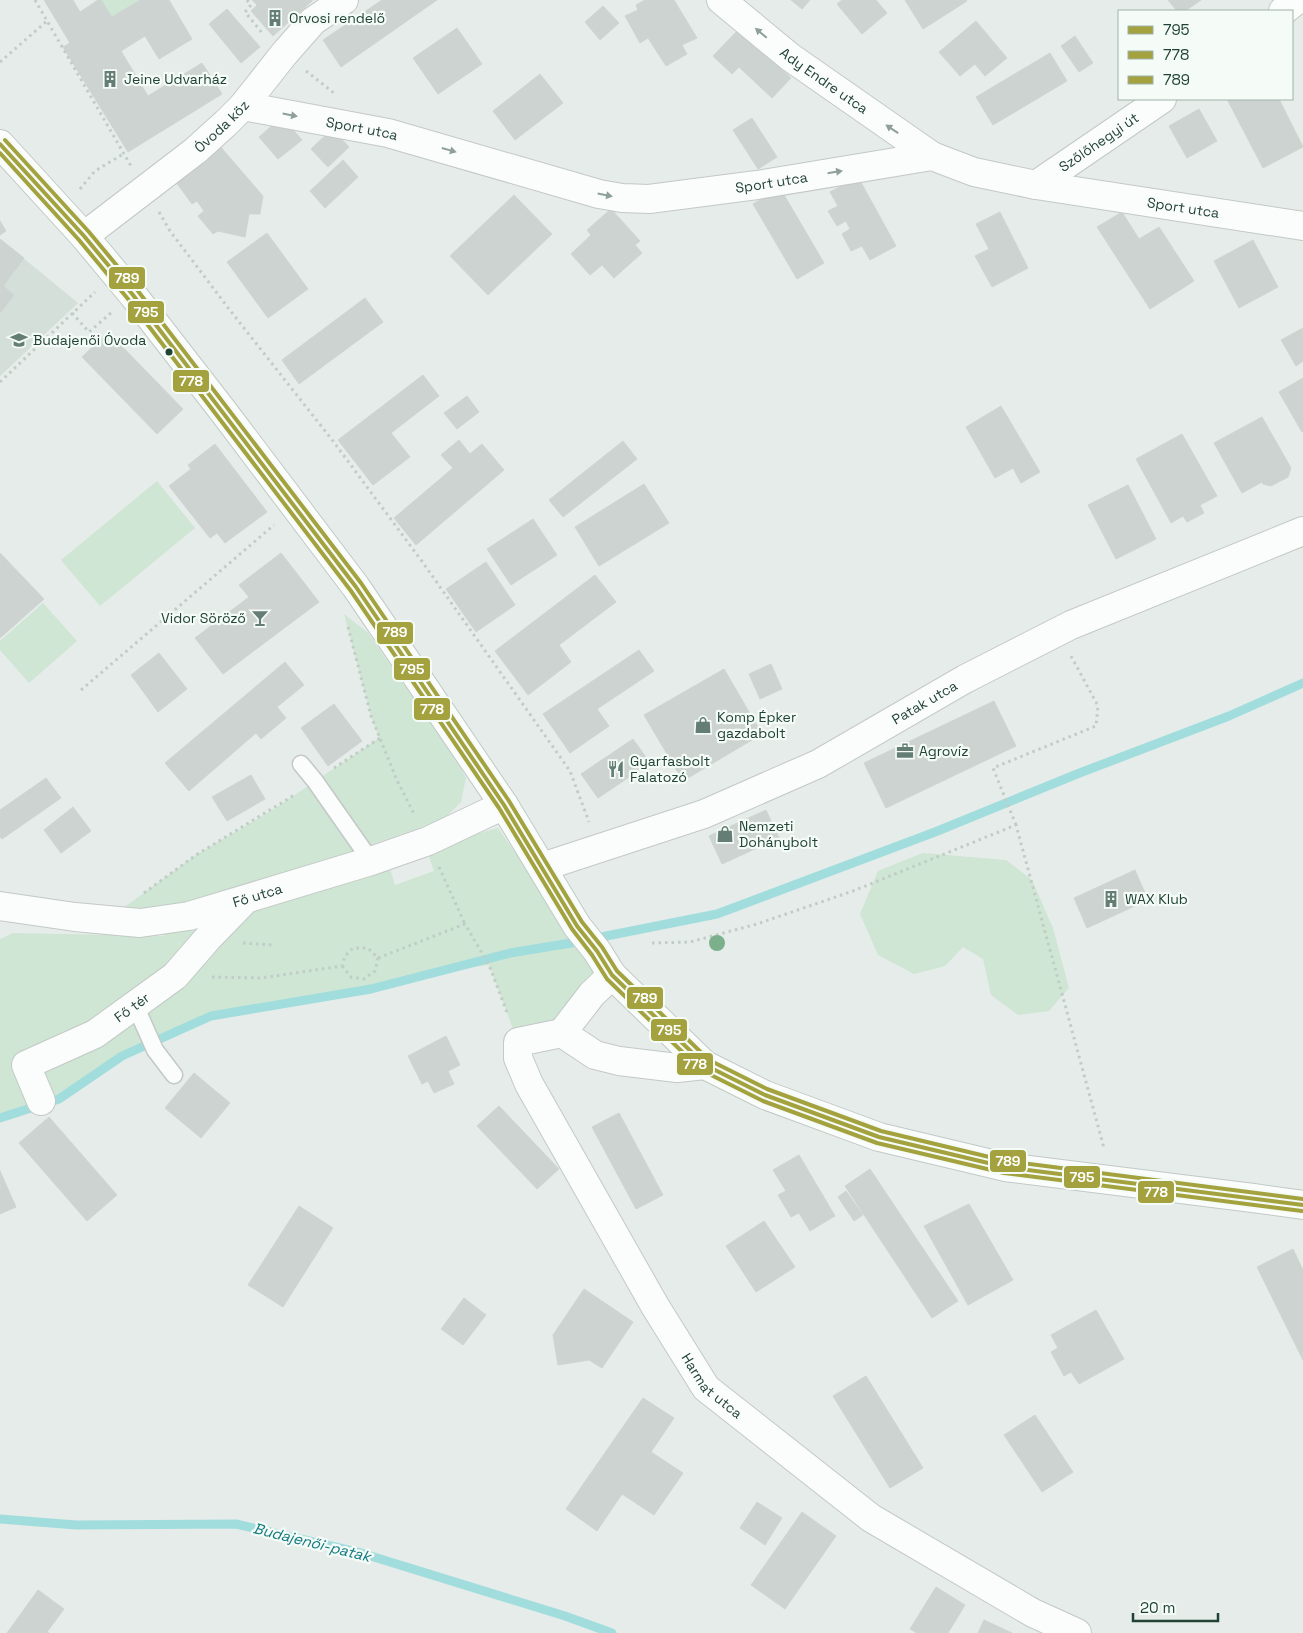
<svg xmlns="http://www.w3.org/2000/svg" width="1303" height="1633" font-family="'Space Grotesk',sans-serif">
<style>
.built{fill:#d3dfd8}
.green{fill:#cee6d3}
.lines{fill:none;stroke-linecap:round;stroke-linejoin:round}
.stream{stroke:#a2ddde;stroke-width:9}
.building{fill:#ccd3d0;stroke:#ced5d2}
.service-casing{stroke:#c3c9c6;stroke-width:19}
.minor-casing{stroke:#c3c9c6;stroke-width:30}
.secondary-casing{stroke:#c1cac6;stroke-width:30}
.path{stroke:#c1ccc7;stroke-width:3;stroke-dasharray:2.5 4;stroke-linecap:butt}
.service{stroke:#fbfcfc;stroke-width:16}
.minor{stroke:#fbfcfc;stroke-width:28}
.secondary{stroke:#fbfcfc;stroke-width:28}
.bus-1-casing{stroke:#f5fbf7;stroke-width:8}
.bus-2-casing{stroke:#f5fbf7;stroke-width:8}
.bus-3-casing{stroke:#f5fbf7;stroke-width:8}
.bus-1{stroke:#a3a23e;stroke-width:4}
.bus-2{stroke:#a3a23e;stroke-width:4}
.bus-3{stroke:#a3a23e;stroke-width:4}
.tree{fill:#7cb08c}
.oneway{fill:#8ea099}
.bus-dot{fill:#204336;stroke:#f5fbf7;stroke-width:2}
.labels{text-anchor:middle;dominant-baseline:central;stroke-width:4.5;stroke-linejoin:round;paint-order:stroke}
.poi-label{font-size:14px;fill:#204336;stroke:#f5fbf7;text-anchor:start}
.street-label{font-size:14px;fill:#204336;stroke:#f5fbf7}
.water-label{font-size:15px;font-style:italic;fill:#127a81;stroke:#f5fbf7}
.line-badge{stroke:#f5fbf7;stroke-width:2}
.badge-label{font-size:14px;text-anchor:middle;font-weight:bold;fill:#fff}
</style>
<rect width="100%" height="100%" fill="#e6ece9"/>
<polygon class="built" points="0,239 78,303 0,376"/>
<g class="green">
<polygon points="101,0 140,0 112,17"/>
<polygon points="157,481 195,528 100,606 61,560"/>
<polygon points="43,603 77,641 29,683 0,650 0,641"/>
<polygon points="344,614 368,633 456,759 466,778 461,802 444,819 336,857 213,896 140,914 115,914 196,855 277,807 379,738 371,716"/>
<polygon points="498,828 595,967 603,983 562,1033 518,1042 489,965 442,971 371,989 211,1016 122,1056 59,1099 0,1118 0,939 13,933 163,936 173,926 263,909 324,888 390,869 395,885 434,871 426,848"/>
<polygon points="923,853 1006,860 1032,880 1053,928 1069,988 1049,1011 1018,1015 991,995 983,959 963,947 945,966 914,974 878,955 860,914 878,871"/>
</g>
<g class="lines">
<g class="stream">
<polyline points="0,1118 59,1099 122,1056 211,1016 371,989 510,953 571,943 717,914 935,832 1077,774 1229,716 1303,683"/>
<polyline points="0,1519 76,1525 236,1524 361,1553 565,1616 612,1633"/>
</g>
</g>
<g class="building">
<polygon points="44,0 73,0 80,12 98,0 101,0 112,17 140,0 169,0 192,39 159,59 145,36 121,51 148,96 202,63 222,94 128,152 63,47 70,43"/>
<polygon points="252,0 312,0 312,1 273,36 251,11 257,5"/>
<polygon points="382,0 437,0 341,67 323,40"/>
<polygon points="645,0 674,0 697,38 682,45 687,54 666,66 648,38 640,43 625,16 638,10 636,5"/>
<polygon points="791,0 810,0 802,9"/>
<polygon points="842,0 876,0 887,13 862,34 837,4"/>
<polygon points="905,0 966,0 967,1 923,29"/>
<polygon points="1168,0 1201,0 1185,11 1177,11"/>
<polygon points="603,6 619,23 600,40 585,22"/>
<polygon points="227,9 260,47 241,63 209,24"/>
<polygon points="976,21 1007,58 985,76 975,64 960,76 939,52"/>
<polygon points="457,28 482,64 438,94 413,58"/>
<polygon points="739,29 791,78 772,98 739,67 732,74 713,56"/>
<polygon points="1075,36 1093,63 1079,72 1061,46"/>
<polygon points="1050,53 1067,81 993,125 976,97"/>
<polygon points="540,74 563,103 515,140 493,111"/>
<polygon points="1227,99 1279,99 1303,147 1263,168"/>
<polygon points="1199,109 1217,141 1187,158 1169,126"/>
<polygon points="282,117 302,140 278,159 259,137"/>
<polygon points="752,118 777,157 758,169 733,130"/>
<polygon points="332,129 349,147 328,167 311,149"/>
<polygon points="219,145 263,196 260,214 249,214 245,237 218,231 213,234 198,216 204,211 197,201 192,204 173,178"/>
<polygon points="343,160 358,177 325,208 310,191"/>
<polygon points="858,177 896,246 870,260 862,246 851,251 842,234 850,229 846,221 837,226 828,211 838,206 830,192"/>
<polygon points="780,188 824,263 797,279 753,204"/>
<polygon points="514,195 552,234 488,295 450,256"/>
<polygon points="611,209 640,241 635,245 642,253 614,278 602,265 590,275 571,254 591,235 587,230"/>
<polygon points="1000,212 1028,268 992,287 975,256 989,249 976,224"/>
<polygon points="1122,212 1139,239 1159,227 1194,281 1150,309 1097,227"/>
<polygon points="0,221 6,231 0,235"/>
<polygon points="267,233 308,289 268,318 227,262"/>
<polygon points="0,239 24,258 3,286 14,295 0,313"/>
<polygon points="1253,240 1278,287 1239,308 1214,261"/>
<polygon points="365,298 383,322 299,384 282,360"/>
<polygon points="1303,328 1303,361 1296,366 1281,340"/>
<polygon points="108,332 183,409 157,434 82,357"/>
<polygon points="423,375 439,396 391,433 410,457 373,485 338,440"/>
<polygon points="1303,378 1303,431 1302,432 1279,392"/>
<polygon points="467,396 479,412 457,429 444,413"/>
<polygon points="1001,406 1040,472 1021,483 1013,468 995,478 966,427"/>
<polygon points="1262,417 1291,468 1288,477 1271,486 1263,484 1262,482 1242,493 1214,443"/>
<polygon points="1182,434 1217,496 1200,505 1204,513 1187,522 1183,516 1171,523 1136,459"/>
<polygon points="459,440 470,454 482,444 504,470 416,545 394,518 453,468 441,455"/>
<polygon points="623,441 637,459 563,517 549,500"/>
<polygon points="215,444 267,512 225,543 217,533 210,538 169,486 191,469 188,465"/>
<polygon points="644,484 669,523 599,566 575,527"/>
<polygon points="1128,485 1156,539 1116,559 1088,505"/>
<polygon points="533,519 557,555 511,585 487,549"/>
<polygon points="0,553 44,599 0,638"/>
<polygon points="281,553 319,602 223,674 195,638 249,597 239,585"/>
<polygon points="486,562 515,605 476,632 446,589"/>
<polygon points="595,575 616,602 559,645 571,662 528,695 495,651"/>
<polygon points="639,650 654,671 597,709 609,726 570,753 543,714"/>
<polygon points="159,653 187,689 158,712 131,675"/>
<polygon points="285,662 304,685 277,707 286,718 261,739 256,733 189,791 165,763"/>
<polygon points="771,664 782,689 760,699 749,674"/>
<polygon points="724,669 762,734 683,781 644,715"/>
<polygon points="994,701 1016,746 886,808 864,763"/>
<polygon points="334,704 362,741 328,766 301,728"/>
<polygon points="633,739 650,763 598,798 581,774"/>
<polygon points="251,775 265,799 227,821 212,797"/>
<polygon points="46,778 61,798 2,839 0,837 0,810"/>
<polygon points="73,807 91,831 61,853 44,830"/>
<polygon points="766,810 779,838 722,864 709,836"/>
<polygon points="1135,870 1148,900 1087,928 1074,898"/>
<polygon points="446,1036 460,1065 448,1071 454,1084 434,1093 428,1081 422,1084 408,1056"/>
<polygon points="194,1073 230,1103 201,1138 165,1108"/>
<polygon points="499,1106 559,1169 537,1189 477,1126"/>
<polygon points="619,1113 663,1195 636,1209 592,1127"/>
<polygon points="49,1117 117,1195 87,1221 19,1143"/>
<polygon points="799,1155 835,1216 810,1231 799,1213 791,1217 778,1195 786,1191 773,1170"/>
<polygon points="870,1169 958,1301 932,1318 845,1186"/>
<polygon points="0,1171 16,1207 0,1214"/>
<polygon points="846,1191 863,1215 854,1221 838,1197"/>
<polygon points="969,1204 1013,1280 968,1305 924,1226"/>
<polygon points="299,1206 333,1228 283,1307 248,1285"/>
<polygon points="764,1221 795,1267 756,1292 726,1246"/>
<polygon points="1293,1249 1303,1270 1303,1360 1257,1267"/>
<polygon points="584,1289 633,1322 602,1368 589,1360 558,1365 553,1335"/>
<polygon points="464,1298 486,1315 463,1345 441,1329"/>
<polygon points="1096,1310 1124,1359 1079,1384 1071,1372 1064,1376 1051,1352 1058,1348 1051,1335"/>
<polygon points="866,1376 923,1468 890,1488 833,1396"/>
<polygon points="643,1398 674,1418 651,1452 683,1473 654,1515 622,1494 597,1531 566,1509"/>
<polygon points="1035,1415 1073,1472 1042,1492 1004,1435"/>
<polygon points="757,1502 782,1518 765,1545 740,1528"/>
<polygon points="802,1512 836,1536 785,1609 751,1585"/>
<polygon points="936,1587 965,1605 948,1633 917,1633 910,1629"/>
<polygon points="38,1590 64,1609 47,1632 49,1633 7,1633"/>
<polygon points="984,1620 1012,1633 978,1633"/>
</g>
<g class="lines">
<g class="service-casing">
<g id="service">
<polyline points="301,764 315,781 371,861"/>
<polyline points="135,1005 155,1050 174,1075"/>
</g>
</g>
<g class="minor-casing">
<g id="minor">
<path id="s1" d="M721,0L790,57L932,156"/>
<polyline points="1283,11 1297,0"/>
<path id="s2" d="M243,106L388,133L599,194L622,198L649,199L757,185L932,156L974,172L1036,185L1303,226"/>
<path id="s3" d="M1036,185L1162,99"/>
<path id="s4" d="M84,236L195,151L226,123L243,106L284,54L313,21L344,0"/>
<path id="s5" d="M542,867L704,814L818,764L965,679L1071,625L1303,531"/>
<path id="s6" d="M0,906L75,917L140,923L189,916L371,861L428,841L504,805"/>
<path id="s7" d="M612,975L592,994L562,1033L518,1042V1058L529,1084L655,1306L706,1388L871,1518L1033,1613L1077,1633"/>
<polyline points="562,1033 595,1055 619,1061 677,1068 705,1065"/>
<path id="s8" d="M41,1101L26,1065L95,1034L175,976L208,938L243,902"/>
</g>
</g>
<g class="secondary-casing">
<polyline id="secondary" points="0,144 84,236 133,295 223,411 356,587 504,805 577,926 597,951 612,975 705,1065 765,1095 879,1137 1005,1167 1253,1198 1303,1205"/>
</g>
<g class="path">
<polyline points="35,0 131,166"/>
<polyline points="247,0 251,5 245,12 263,34"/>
<polyline points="0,62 47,21"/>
<polyline points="306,71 334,93"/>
<polyline points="80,189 95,171 123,154"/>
<polyline points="159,212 170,231 229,309 333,441 421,560 570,771 589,822"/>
<polyline points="72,313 89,332 112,312"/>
<polyline points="0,382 95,292"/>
<polyline points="348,627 371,716 396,778 415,816"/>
<polyline points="81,690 274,525"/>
<polyline points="334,768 380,738"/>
<polyline points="1016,825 993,768 1096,726 1098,706 1071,656"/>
<polyline points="439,867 465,924"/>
<polyline points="144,893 196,855 296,794"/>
<polyline points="243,943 272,945"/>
<polyline points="652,943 690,942 757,924 853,891 1016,825 1104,1148"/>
<polyline points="342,966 351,977 364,979 375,971 378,958"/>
<polyline points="212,977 261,978 342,966 345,956 353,948 368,948 378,958 465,924 489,965 508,1015"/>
</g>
<use href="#service" class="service"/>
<use href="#minor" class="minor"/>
<use href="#secondary" class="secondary"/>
<g class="bus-1-casing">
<polyline id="bus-1" points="0,144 84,236 133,295 356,587 504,805 577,926 597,951 612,975 705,1065 765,1095 879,1137 1005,1167 1303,1205"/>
</g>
<g class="bus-2-casing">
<polyline id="bus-2" points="0,153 79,240 128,299 351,591 499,808 572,929 592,955 607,979 701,1070 763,1101 877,1143 1004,1173 1302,1211"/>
</g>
<g class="bus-3-casing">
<polyline id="bus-3" points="5,140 89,232 138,291 361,583 509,801 582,922 602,947 617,971 709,1060 767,1089 881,1131 1006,1161 1303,1199"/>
</g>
<use href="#bus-1" class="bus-1"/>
<use href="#bus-2" class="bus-2"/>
<use href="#bus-3" class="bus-3"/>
</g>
<circle class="tree" cx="717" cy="943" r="8"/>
<defs><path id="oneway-solid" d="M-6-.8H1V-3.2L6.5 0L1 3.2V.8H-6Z" transform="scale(1.25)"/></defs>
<g class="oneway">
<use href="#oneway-solid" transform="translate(761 33) rotate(-140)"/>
<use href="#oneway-solid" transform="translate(290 115) rotate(11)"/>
<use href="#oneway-solid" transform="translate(892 129) rotate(-146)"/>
<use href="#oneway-solid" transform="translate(449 150) rotate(16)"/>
<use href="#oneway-solid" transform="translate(835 172) rotate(-9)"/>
<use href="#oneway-solid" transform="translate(605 195) rotate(11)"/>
</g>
<defs>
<g id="building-bare" transform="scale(1.35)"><path d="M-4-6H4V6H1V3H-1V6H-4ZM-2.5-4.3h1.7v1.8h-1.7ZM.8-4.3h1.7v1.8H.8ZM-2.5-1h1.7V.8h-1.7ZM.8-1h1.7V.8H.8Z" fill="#657e75" stroke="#f5fbf7" stroke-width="2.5" paint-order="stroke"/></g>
<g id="school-bare" transform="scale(1.35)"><path d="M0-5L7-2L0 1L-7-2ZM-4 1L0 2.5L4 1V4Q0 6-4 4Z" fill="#657e75" stroke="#f5fbf7" stroke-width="2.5" paint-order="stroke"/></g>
<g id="bar-bare" transform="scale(1.35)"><path d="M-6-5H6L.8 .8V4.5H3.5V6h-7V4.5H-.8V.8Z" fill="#657e75" stroke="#f5fbf7" stroke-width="2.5" paint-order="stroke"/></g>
<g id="shop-bare" transform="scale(1.35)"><path d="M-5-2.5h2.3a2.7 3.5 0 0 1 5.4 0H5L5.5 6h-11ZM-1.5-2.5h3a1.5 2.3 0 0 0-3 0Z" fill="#657e75" stroke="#f5fbf7" stroke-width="2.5" paint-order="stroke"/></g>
<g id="office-bare" transform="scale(1.35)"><path d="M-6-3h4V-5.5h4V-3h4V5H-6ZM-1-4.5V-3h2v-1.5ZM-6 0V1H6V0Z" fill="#657e75" stroke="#f5fbf7" stroke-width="2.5" paint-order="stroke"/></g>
<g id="restaurant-bare" transform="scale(1.35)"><path d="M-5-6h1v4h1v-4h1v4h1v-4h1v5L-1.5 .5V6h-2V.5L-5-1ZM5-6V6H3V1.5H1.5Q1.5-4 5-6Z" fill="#657e75" stroke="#f5fbf7" stroke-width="2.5" paint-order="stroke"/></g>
</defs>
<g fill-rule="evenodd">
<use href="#building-bare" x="275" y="18"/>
<use href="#building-bare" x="110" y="79"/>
<use href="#school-bare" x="19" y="340"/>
<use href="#bar-bare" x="260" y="618"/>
<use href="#shop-bare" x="703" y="725"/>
<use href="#office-bare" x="905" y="751"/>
<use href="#restaurant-bare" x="616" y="769"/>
<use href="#shop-bare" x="725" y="834"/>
<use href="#building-bare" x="1111" y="899"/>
</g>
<circle class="bus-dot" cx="169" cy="352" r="4.5"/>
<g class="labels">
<g class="poi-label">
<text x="289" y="18">Orvosi rendelő</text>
<text x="124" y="79">Jeine Udvarház</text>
<text x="33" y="340">Budajenői Óvoda</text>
<text x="246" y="618" text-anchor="end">Vidor Söröző</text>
<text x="717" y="717">Komp Épker<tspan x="717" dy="16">gazdabolt</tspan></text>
<text x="919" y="751">Agrovíz</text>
<text x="630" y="761">Gyarfasbolt<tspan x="630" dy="16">Falatozó</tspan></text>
<text x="739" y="826">Nemzeti<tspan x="739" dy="16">Dohánybolt</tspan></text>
<text x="1125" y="899">WAX Klub</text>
</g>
<g class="street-label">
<text stroke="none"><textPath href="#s1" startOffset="131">Ady Endre utca</textPath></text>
<text stroke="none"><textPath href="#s4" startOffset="176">Óvoda köz</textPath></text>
<text stroke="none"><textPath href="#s2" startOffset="121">Sport utca</textPath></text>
<text stroke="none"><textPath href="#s3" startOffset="76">Szőlőhegyi út</textPath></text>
<text stroke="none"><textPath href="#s2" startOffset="541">Sport utca</textPath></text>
<text stroke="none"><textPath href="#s2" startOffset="961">Sport utca</textPath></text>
<text stroke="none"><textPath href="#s5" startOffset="418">Patak utca</textPath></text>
<text stroke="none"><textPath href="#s6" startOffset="262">Fő utca</textPath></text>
<text stroke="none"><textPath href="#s8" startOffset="160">Fő tér</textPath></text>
<text stroke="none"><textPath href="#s7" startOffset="520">Harmat utca</textPath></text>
</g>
<g class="water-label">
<text transform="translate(312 1542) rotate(14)">Budajenői-patak</text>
</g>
</g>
<g class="line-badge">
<rect x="108" y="266" width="38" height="24" rx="5" fill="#a3a23e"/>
<rect x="127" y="300" width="38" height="24" rx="5" fill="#a3a23e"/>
<rect x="172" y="369" width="38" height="24" rx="5" fill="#a3a23e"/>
<rect x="376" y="621" width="38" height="24" rx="5" fill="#a3a23e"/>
<rect x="393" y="657" width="38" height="24" rx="5" fill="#a3a23e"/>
<rect x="413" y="697" width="38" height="24" rx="5" fill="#a3a23e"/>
<rect x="626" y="986" width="38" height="24" rx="5" fill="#a3a23e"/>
<rect x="650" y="1018" width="38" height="24" rx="5" fill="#a3a23e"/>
<rect x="676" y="1052" width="38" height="24" rx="5" fill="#a3a23e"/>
<rect x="989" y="1149" width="38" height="24" rx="5" fill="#a3a23e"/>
<rect x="1063" y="1165" width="38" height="24" rx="5" fill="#a3a23e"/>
<rect x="1137" y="1180" width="38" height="24" rx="5" fill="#a3a23e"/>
</g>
<g class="badge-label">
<text x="127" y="283">789</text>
<text x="146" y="317">795</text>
<text x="191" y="386">778</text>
<text x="395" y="637">789</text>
<text x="412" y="674">795</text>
<text x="432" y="714">778</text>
<text x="645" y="1003">789</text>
<text x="669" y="1035">795</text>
<text x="695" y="1069">778</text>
<text x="1008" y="1166">789</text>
<text x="1082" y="1182">795</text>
<text x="1156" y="1197">778</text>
</g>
<rect x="1118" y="10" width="175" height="90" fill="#f5fbf7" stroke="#a0b1aa"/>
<rect x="1128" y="26" width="25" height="8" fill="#a3a23e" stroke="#a0b1aa"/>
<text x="1163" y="35" font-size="15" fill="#204336">795</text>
<rect x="1128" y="51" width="25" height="8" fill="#a3a23e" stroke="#a0b1aa"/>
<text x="1163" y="60" font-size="15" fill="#204336">778</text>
<rect x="1128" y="76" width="25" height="8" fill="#a3a23e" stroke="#a0b1aa"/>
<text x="1163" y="85" font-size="15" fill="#204336">789</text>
<path d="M1133 1613v8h85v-8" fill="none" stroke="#204336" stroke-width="2.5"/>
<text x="1140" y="1613" font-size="15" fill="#204336" stroke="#f5fbf7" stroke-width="4" paint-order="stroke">20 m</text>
</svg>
